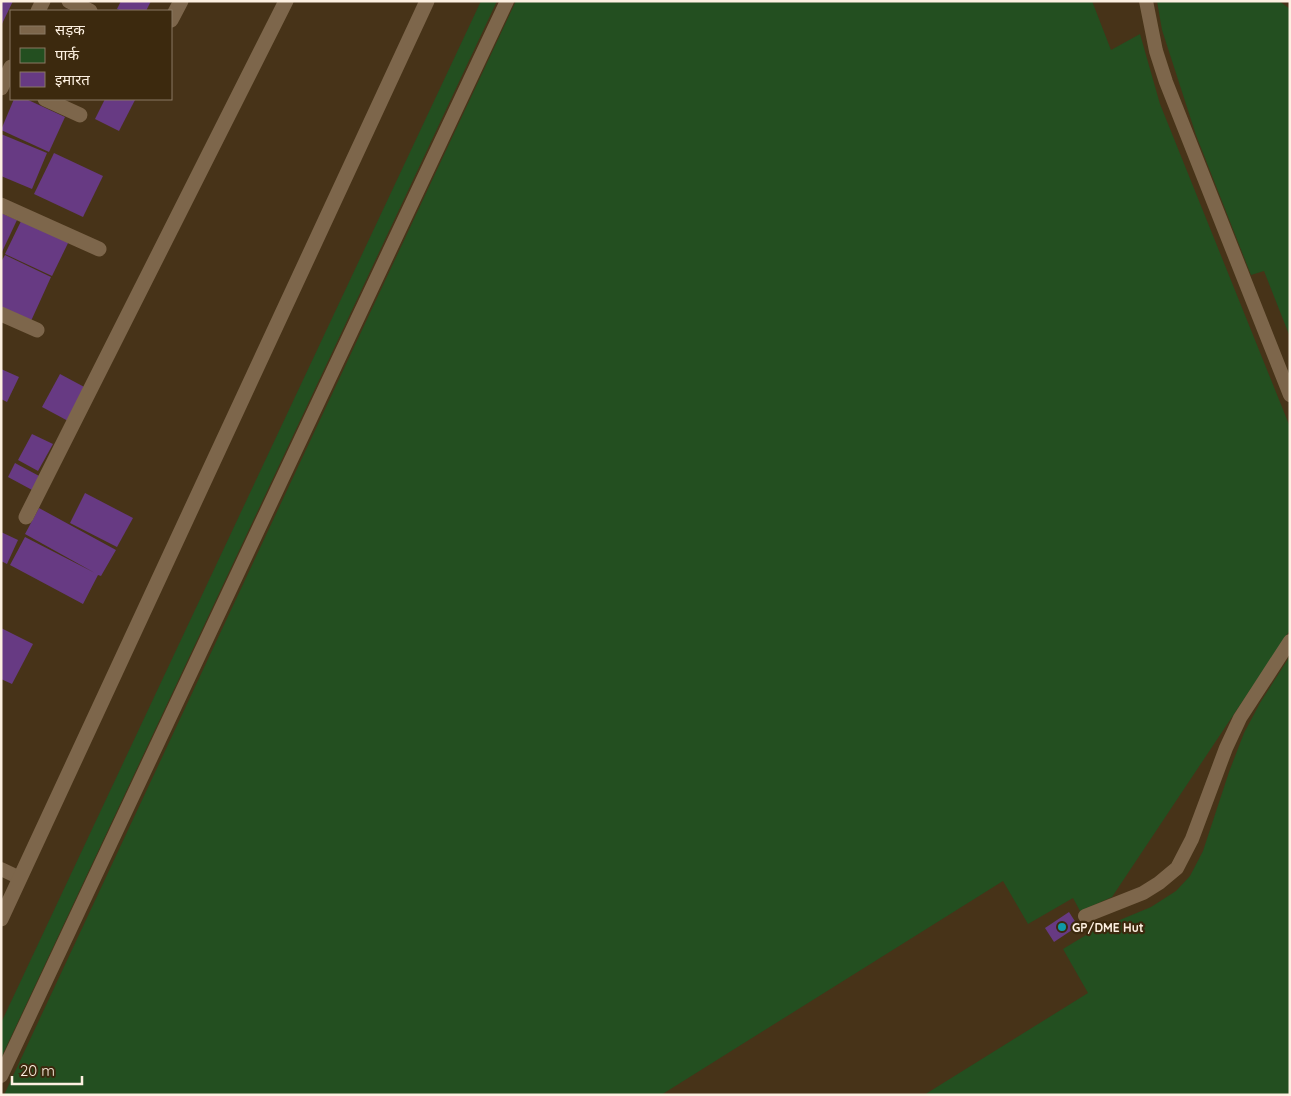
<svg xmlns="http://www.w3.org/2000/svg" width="1291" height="1096" font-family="Quicksand,'Noto Sans Devanagari',sans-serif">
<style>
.green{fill:#234f20}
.building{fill:#673a83}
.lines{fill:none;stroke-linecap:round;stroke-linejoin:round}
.lane{stroke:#7d664b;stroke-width:14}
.street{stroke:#7d664b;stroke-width:15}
.culture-dot{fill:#0f9aa8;stroke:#3c290e;stroke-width:2}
.labels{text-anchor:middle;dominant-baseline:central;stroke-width:4.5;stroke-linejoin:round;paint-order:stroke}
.poi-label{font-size:12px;font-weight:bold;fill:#fdf0e1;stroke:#3c290e;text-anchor:start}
</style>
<rect width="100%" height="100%" fill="#473318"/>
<g class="green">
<polygon points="481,1 497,1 1,1058 1,1023"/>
<polygon points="516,1 1092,1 1111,50 1140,34 1160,104 1290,427 1290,630 1112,897 1080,911 1073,898 1028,924 1003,881 661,1095 4,1095"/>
<polygon points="1157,1 1279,1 1290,9 1290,337 1264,271 1251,275 1196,135 1162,30"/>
<polygon points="1290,656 1290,1095 924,1095 1088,993 1063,949 1091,932 1151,907 1176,891 1190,876 1203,851 1229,772 1244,733 1260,703"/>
</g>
<g class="building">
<polygon points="1,1 13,1 1,26"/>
<polygon points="121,1 151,1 146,11 122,11 117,9"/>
<polygon points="14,99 26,99 65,117 49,152 1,130"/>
<polygon points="105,99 135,100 119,131 95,119"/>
<polygon points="1,134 47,153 32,189 1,176"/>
<polygon points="54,153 103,176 83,217 34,194"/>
<polygon points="1,213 17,220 1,254"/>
<polygon points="23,217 70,239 52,276 5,254"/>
<polygon points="5,255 51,277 31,321 1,307 1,262"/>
<polygon points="1,369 19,377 7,402 1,399"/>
<polygon points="60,374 88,389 70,422 42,407"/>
<polygon points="32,434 53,444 38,471 18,460"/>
<polygon points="15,463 41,477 34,491 8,477"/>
<polygon points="85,493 133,518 117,547 70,523"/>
<polygon points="39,508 116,550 101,576 98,575 83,604 10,565 25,537 95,573 25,534"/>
<polygon points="1,532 18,540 7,564 1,561"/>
<polygon points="1,628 33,644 12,684 1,679"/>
<polygon points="1069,912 1078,926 1054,942 1045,928"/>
</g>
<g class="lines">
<g class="lane">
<polyline points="1146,1 1156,51 1166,82 1290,395"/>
<polyline points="1,869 20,878"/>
<polyline points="1085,916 1143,893 1159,883 1177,868 1192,839 1226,748 1240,718 1290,641"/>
<polyline points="1,1076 507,1"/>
</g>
<g class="street">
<polyline points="69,1 90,11"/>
<polyline points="38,11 43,1"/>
<polyline points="171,20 181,1"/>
<polyline points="1,88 11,67"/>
<polyline points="45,99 80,115"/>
<polyline points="1,205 99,249"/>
<polyline points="1,314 37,330"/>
<polyline points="26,517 286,1"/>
<polyline points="1,919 427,1"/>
</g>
</g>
<circle class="culture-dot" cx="1062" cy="927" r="5"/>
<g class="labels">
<g class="poi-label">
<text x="1072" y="927">GP/DME Hut</text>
</g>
</g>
<rect width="1291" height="1096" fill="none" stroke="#fdf0e1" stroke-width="5"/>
<rect x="10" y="10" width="162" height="90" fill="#3c290e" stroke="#897962"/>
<rect x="20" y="26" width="25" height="8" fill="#7d664b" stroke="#897962"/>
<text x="55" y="35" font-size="15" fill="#fdf0e1">सड़क</text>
<rect x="20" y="48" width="25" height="15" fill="#234f20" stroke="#897962"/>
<text x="55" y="60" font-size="15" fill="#fdf0e1">पार्क</text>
<rect x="20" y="72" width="25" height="15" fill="#673a83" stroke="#897962"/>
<text x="55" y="85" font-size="15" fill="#fdf0e1">इमारत</text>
<path d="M12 1076v8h70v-8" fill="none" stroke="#fdf0e1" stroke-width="2.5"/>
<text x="20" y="1076" font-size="15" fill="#fdf0e1" stroke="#3c290e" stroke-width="4" paint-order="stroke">20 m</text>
</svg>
